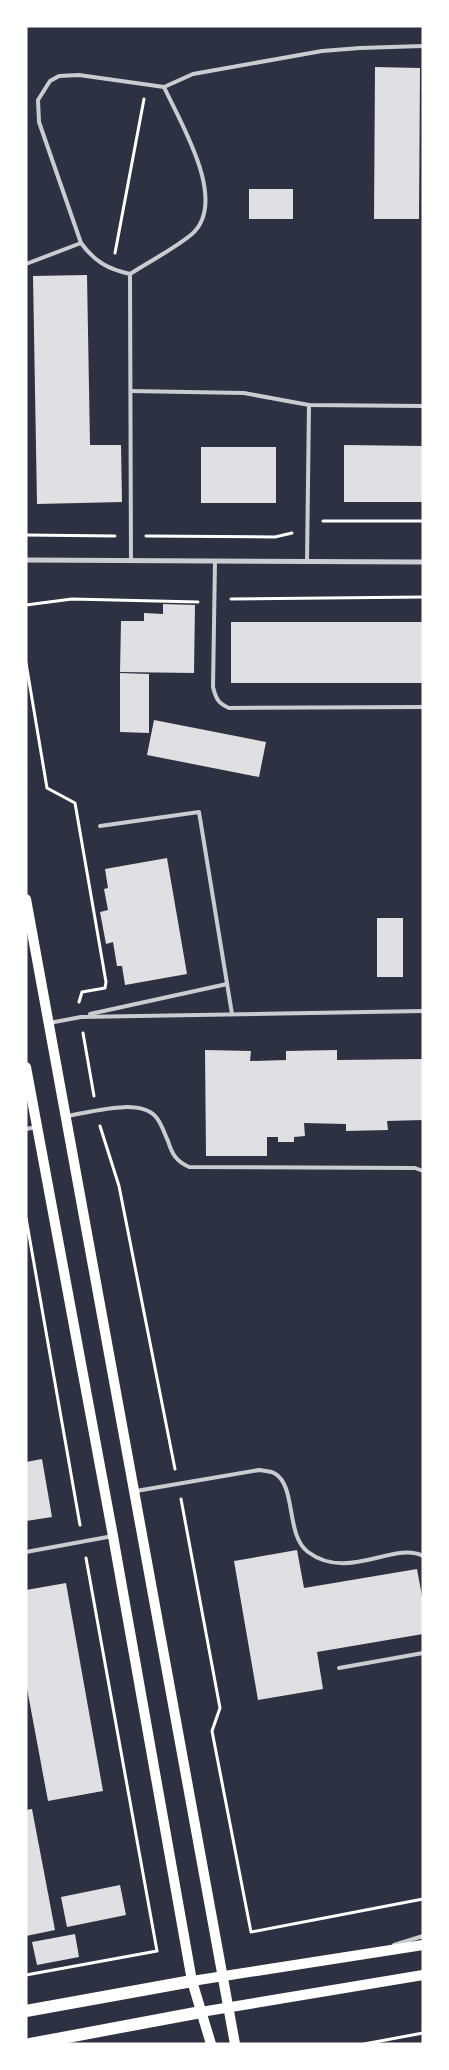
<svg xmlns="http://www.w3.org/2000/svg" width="449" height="2070" font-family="'Golos Text',sans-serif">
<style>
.building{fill:#e0e0e3}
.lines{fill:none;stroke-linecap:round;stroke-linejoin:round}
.path{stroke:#fff;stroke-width:3}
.service{stroke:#caccd0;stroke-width:4}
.minor{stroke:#caccd0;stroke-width:5}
.secondary{stroke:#fff;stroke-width:10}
.primary{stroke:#fff;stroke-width:12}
</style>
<rect width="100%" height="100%" fill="#2d3142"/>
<g class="building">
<polygon points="375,67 420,68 419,219 374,219"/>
<rect x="249" y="189" width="44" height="30"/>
<polygon points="87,275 90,445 121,445 122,502 37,504 33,276"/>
<polygon points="344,445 423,446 423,502 344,502"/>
<rect x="201" y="447" width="75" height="56"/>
<polygon points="163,604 195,605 194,673 120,672 121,621 144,621 144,613 163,614"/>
<rect x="231" y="622" width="192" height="61"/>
<polygon points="120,673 149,674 149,733 120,732"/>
<polygon points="154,720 266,742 259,777 147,755"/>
<polygon points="167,858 187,974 125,985 122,966 117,966 113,942 106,944 100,912 108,910 104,889 108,888 105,869"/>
<rect x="377" y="918" width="26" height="59"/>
<polygon points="205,1050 251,1051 250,1061 286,1060 286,1051 337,1050 337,1060 423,1059 423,1120 387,1121 388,1130 346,1131 346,1124 304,1123 305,1136 294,1137 294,1142 278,1142 278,1137 267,1137 267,1156 206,1156"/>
<polygon points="42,1459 52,1517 26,1521 26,1462"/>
<polygon points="297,1550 304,1588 417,1569 423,1602 423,1634 317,1652 323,1689 258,1700 234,1561"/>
<polygon points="66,1583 103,1791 48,1801 26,1683 26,1590"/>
<polygon points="32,1809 55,1930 26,1936 26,1810"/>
<polygon points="120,1885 126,1915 67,1927 61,1897"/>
<polygon points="75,1934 79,1957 37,1965 32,1942"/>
</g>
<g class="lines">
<g class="path">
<polyline points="115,253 144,99"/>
<polyline points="323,521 423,521"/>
<polyline points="26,535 115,536"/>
<polyline points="146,536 275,537 292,533"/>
<polyline points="231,599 423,597"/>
<polyline points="26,605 72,599 198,602"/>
<polyline points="26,663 47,788 75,803 106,982 105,988 82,992 79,1002"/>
<polyline points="83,1033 94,1096"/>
<polyline points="100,1126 119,1186 175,1469"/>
<polyline points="26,1218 80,1525"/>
<polyline points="181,1499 220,1708 212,1731 251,1932 423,1899"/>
<polyline points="26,1975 157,1951 86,1558"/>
<polyline points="364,2044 423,2033"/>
</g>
<g class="service">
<polyline points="26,264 81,243"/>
<path d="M130,274C150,261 174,249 192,234C229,201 180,122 164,87"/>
<polyline points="131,391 244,393 309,405 423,406"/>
<path d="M131,561L130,274C108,269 95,262 81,243L39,122L38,100L50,81L59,76L79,75L164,87L193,74L322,51L360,48L423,46"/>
<path d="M215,561L213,687C216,699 218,703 229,708L423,707"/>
<polyline points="307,562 309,405"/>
<polyline points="100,826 199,812 232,1014"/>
<polyline points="90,1014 227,984"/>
<polyline points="81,1017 423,1011"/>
<polyline points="49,1023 81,1017"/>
<path d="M66,1116C89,1113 139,1097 156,1117C162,1124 164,1133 168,1141C172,1154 176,1161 189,1167L415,1168L423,1171"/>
<polyline points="26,1129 37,1127"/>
<path d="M136,1491L259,1470C264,1471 270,1471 274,1473C297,1485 285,1535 308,1552C348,1582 394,1541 423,1556"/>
<polyline points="26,1552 113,1536"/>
<polyline points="339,1668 423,1653"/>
<polyline points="394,1945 423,1936"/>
</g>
<polyline class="minor" points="26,560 423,562"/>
<g class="secondary">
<polyline points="26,899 235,2044"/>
<polyline points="26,1067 113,1536 192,1981 211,2044"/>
<polyline points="192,1981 423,1945"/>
<polyline points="201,2012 423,1975"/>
</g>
<g class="primary">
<polyline points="26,2011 192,1981"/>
<polyline points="30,2044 201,2012"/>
</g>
</g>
<rect width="449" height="2070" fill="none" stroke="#ffffff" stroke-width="55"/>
</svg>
